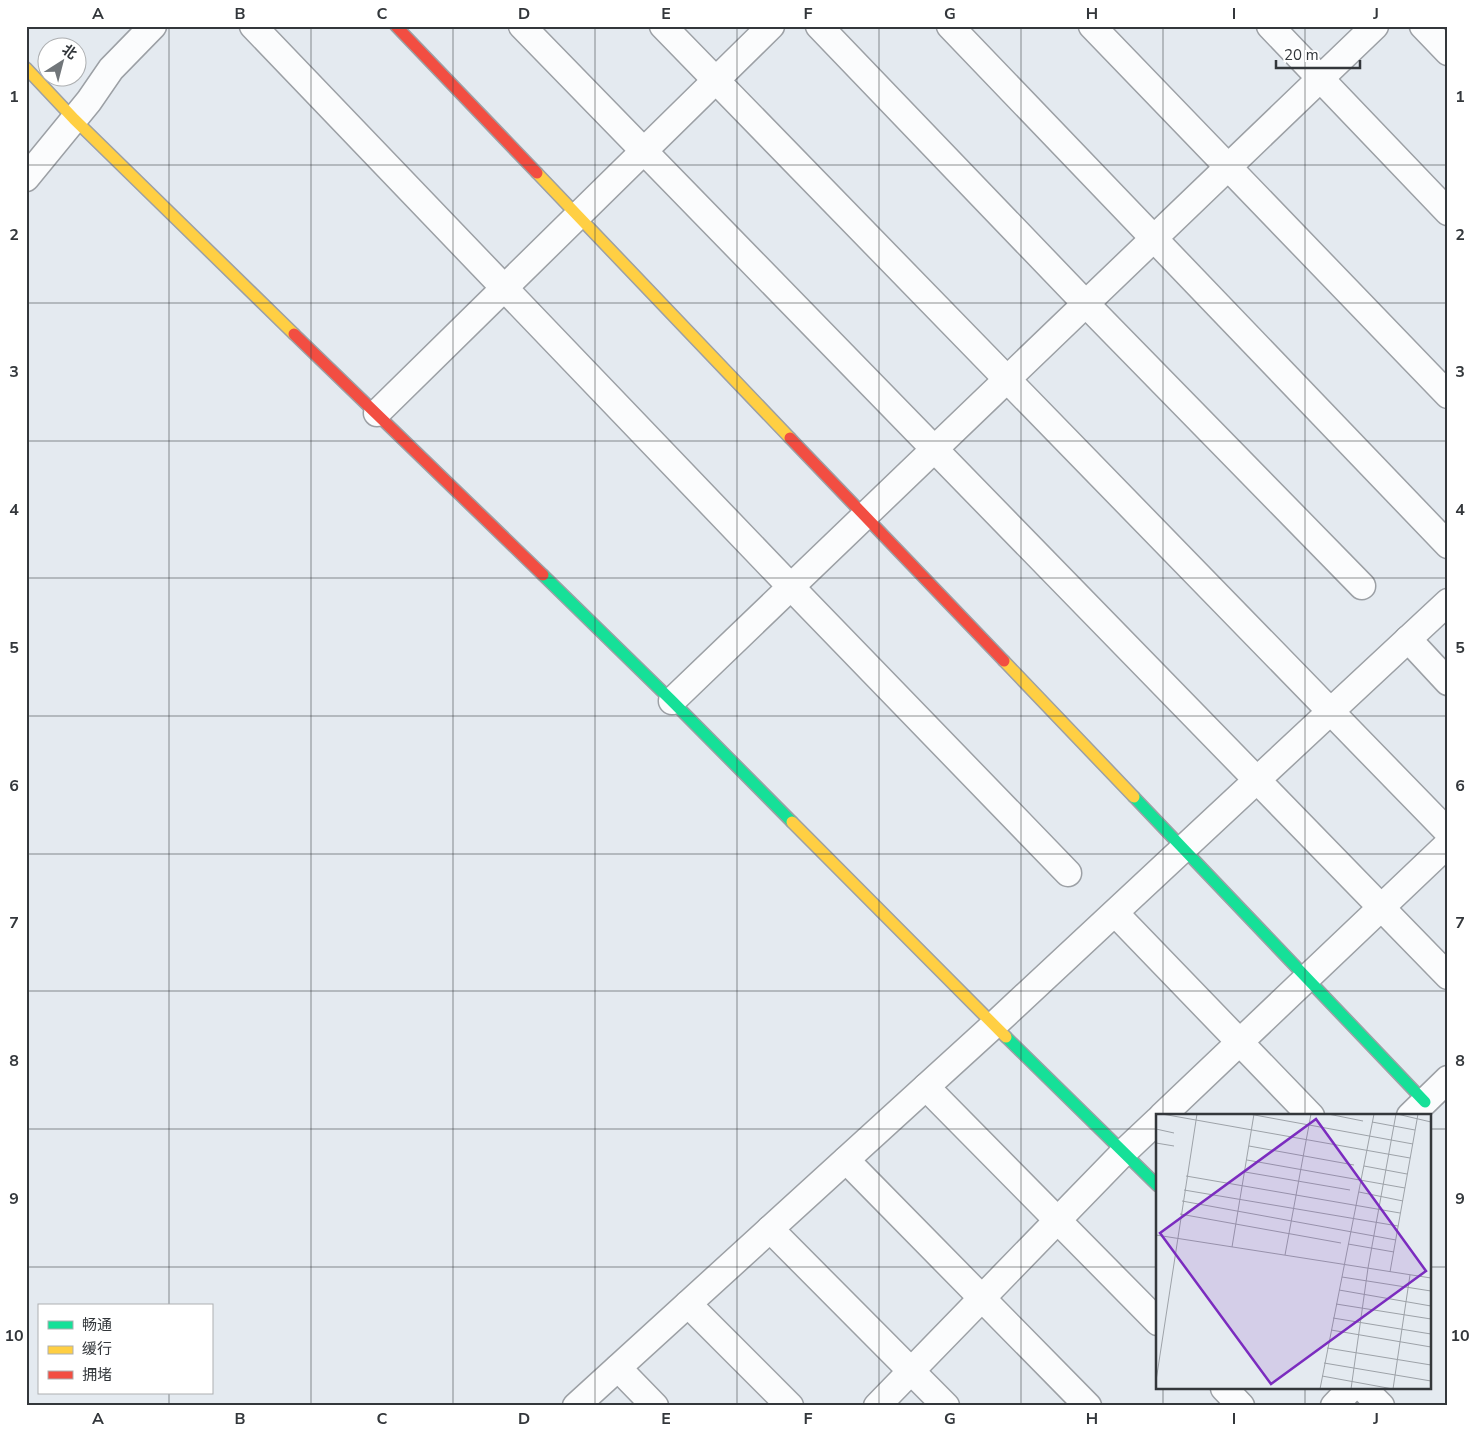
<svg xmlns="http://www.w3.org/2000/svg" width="1474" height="1432" font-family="'Nunito Sans','Noto Sans SC',sans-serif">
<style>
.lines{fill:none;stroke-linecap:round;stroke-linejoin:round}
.street-casing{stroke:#9ca0a5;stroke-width:29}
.fast-casing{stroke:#9ca0a5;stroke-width:14}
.slow-casing{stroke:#9ca0a5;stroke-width:14}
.jam-casing{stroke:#9ca0a5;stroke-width:14}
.street{stroke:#fbfcfd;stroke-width:26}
.fast{stroke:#16e098;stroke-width:11}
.slow{stroke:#ffcf43;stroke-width:11}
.jam{stroke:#f24e42;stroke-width:11}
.grid{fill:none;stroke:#33373b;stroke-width:1;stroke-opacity:0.55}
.inset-road{fill:none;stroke:#9da2a8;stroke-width:1}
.view{fill:#7b2cbf;fill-opacity:0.15;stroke:#7b2cbf;stroke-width:2.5}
.inset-edge{fill:none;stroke:#33373b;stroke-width:2.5}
.neatline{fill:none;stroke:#33373b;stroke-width:2}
.grid-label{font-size:16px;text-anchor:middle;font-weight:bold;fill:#33373b}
</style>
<rect width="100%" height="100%" fill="#e4eaf0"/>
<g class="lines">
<g class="street-casing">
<g id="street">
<polyline points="253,26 791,587 1068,873"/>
<polyline points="522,26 1448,976"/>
<polyline points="663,26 1448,832"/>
<polyline points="819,26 1086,304 1362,586"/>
<polyline points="950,26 1448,545"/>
<polyline points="1092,26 1448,395"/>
<polyline points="1270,26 1448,212"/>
<polyline points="1423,26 1448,52"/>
<polyline points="26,178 89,101 111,69 153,26"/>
<polyline points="377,413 771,26"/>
<polyline points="1408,639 1448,682"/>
<polyline points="672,701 1375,26"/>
<polyline points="1115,913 1311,1116"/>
<polyline points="926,1087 1158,1322"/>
<polyline points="1162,1116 1448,844"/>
<polyline points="1410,1116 1448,1079"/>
<polyline points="846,1160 1088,1406"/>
<polyline points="770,1229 946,1406"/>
<polyline points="688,1304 790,1406"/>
<polyline points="618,1368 655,1406"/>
<polyline points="1224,1388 1241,1406"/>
<polyline points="1363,1388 1381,1406"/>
<polyline points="576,1406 994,1025 1448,602"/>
<polyline points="877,1406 1124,1152 1158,1120"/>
<polyline points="1334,1406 1351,1388"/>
</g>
</g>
<g class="fast-casing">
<g id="fast">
<polyline points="543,575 672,701 792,822"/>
<polyline points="1134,797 1425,1102"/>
<polyline points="1006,1037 1158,1186"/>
</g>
</g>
<g class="slow-casing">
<g id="slow">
<polyline points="26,68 74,119 294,334"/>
<polyline points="537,173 790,438"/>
<polyline points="1004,661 1134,797"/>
<polyline points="792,822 1006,1037"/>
</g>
</g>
<g class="jam-casing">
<g id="jam">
<polyline points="396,26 537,173"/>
<polyline points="294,334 543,575"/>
<polyline points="790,438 1004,661"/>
</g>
</g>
<use href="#street" class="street"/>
<use href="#fast" class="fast"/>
<use href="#slow" class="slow"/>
<use href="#jam" class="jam"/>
</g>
<path class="grid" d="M169,26V1306M311,26V1406M453,26V1406M595,26V1406M737,26V1406M879,26V1406M1021,26V1406M1163,26V1116M1305,26V1116M26,165H1448M26,303H1448M26,441H1448M26,578H1448M26,716H1448M26,854H1448M26,991H1448M26,1129H1158M1430,1129H1448M26,1267H1158M1430,1267H1448M1163,1388V1406M1305,1388V1406M169,1393V1406"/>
<g transform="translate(1156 1114)">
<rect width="275" height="275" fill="#e4eaf0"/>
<path class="inset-road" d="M6,0L254,44M93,0L257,30M172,0L207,7M241,0L275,8M216,8L259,16M0,15L18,19M0,29L18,32M93,32L198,51M91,46L249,74M208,52L251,60M89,58L194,76M30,62L244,99M28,76L242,112M203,78L247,87M26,87L240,126M24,100L185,129M0,121L275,164M192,130L238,138M76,133L98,0M129,141L155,0M234,158L262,0M186,163L275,177M183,176L275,192M180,190L275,205M177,204L275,220M175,216L275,233M171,234L275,251M168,249L275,267M166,262L237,275M0,267L41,0M164,275L218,0M195,275L212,154L240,0M237,275L254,161"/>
<path class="view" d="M160,5L270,157L115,270L4,119Z"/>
<rect width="275" height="275" class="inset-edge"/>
</g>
<rect width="1474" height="1432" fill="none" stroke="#ffffff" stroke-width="55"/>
<rect x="38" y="1304" width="175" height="90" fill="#ffffff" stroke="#adafb1"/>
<rect x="48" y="1321" width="25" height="8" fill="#16e098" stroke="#adafb1"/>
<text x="82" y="1330" font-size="15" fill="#33373b">畅通</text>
<rect x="48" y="1346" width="25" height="8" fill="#ffcf43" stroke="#adafb1"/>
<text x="82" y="1354" font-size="15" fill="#33373b">缓行</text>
<rect x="48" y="1371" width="25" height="8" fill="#f24e42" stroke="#adafb1"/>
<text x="82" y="1380" font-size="15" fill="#33373b">拥堵</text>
<g transform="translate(62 62) rotate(36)"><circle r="24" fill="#ffffff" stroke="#adafb1"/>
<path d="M0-4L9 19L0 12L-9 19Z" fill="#71767a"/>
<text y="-8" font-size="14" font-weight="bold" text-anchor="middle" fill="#33373b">北</text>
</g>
<path d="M1276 60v8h84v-8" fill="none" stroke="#33373b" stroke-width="2.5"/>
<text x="1284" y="60" font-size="15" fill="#33373b" stroke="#ffffff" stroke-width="4" paint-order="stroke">20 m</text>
<rect x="28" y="28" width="1418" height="1376" class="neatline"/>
<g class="grid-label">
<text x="98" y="19">A</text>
<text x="240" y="19">B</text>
<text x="382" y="19">C</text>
<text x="524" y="19">D</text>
<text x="666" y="19">E</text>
<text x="808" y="19">F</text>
<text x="950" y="19">G</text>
<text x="1092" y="19">H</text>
<text x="1234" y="19">I</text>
<text x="1376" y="19">J</text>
<text x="14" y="102">1</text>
<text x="1460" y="102">1</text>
<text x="14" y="240">2</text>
<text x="1460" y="240">2</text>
<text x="14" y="377">3</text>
<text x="1460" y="377">3</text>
<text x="14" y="515">4</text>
<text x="1460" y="515">4</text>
<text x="14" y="653">5</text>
<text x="1460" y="653">5</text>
<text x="14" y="791">6</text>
<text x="1460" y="791">6</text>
<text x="14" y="928">7</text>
<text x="1460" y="928">7</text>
<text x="14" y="1066">8</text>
<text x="1460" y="1066">8</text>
<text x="14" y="1204">9</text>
<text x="1460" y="1204">9</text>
<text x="14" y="1341">10</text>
<text x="1460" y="1341">10</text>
<text x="98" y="1424">A</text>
<text x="240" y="1424">B</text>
<text x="382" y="1424">C</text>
<text x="524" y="1424">D</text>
<text x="666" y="1424">E</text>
<text x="808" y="1424">F</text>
<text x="950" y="1424">G</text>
<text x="1092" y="1424">H</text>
<text x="1234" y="1424">I</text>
<text x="1376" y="1424">J</text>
</g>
</svg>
